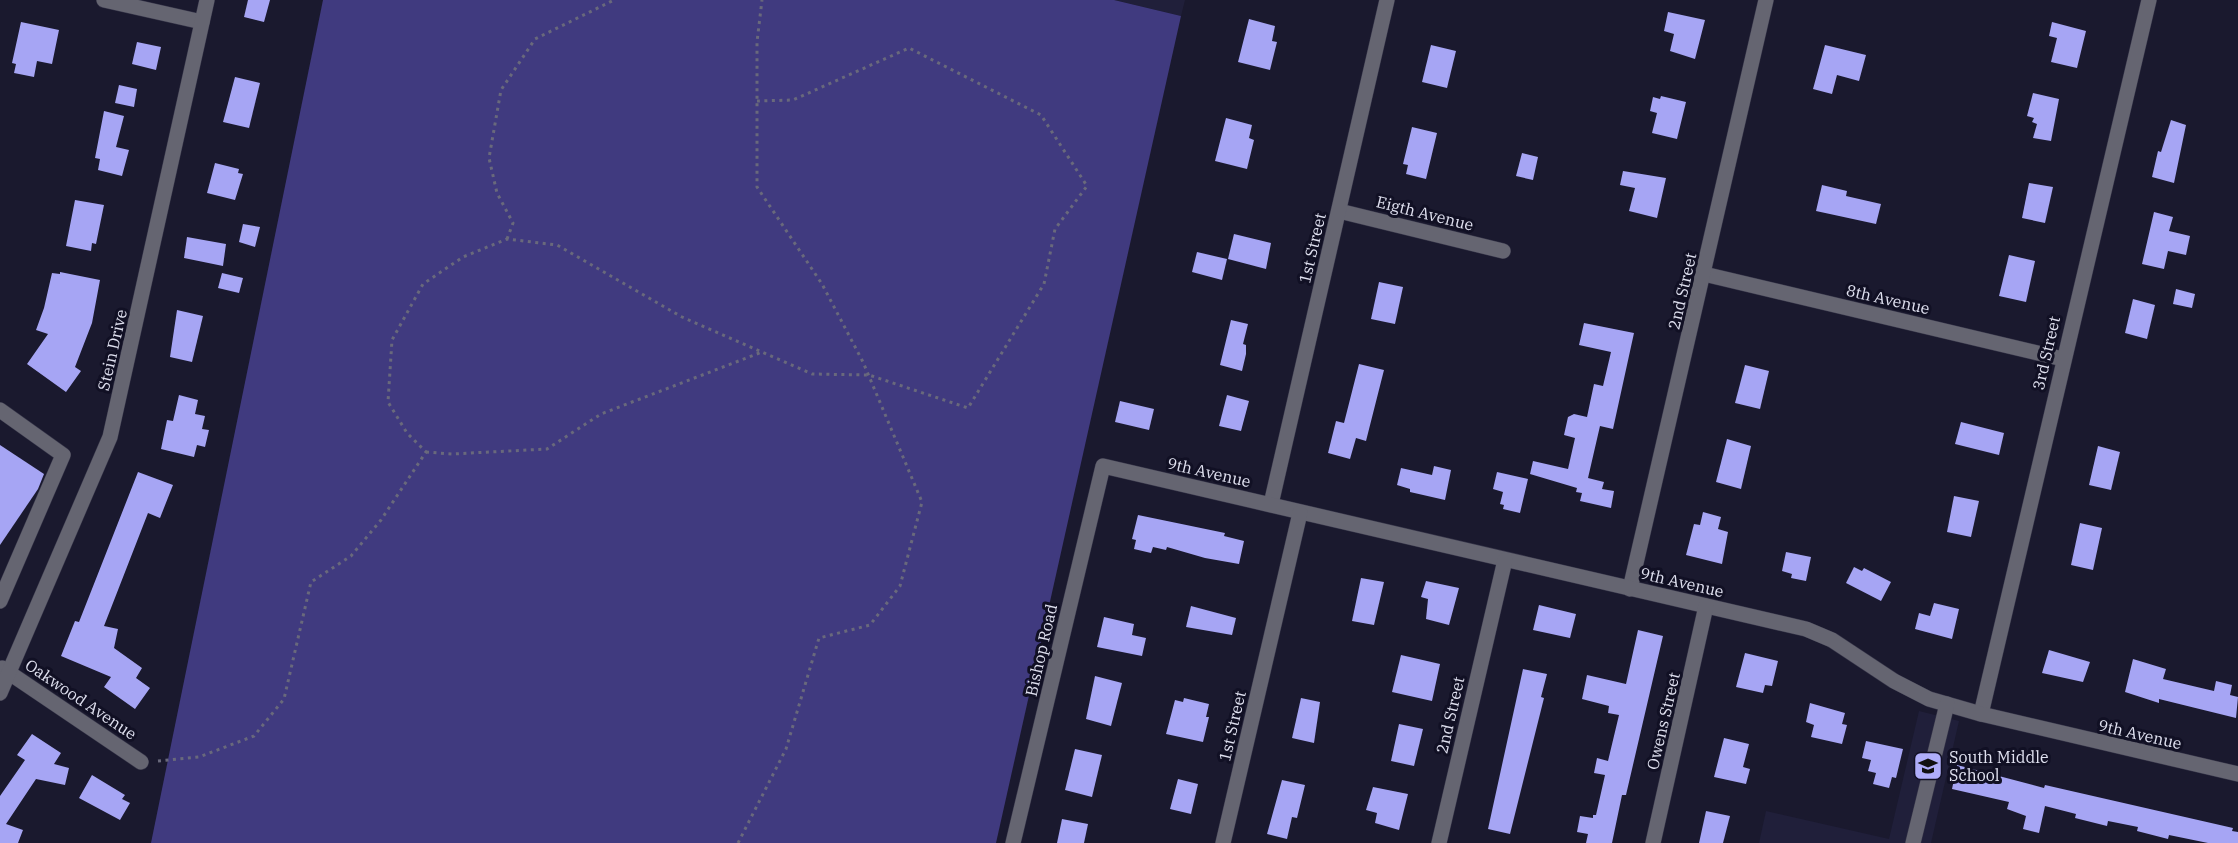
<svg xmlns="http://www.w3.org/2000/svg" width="2238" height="843" font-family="'IBM Plex Serif',serif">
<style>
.built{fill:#201f3a}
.forest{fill:#403a7f}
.building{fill:#a6a5f4}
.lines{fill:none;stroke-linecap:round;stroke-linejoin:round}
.minor-casing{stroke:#363549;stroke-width:16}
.path{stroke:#69697c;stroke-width:3;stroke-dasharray:3 4.5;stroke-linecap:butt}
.minor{stroke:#656571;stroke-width:15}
.labels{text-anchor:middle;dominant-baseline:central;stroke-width:6;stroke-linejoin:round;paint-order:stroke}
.street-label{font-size:16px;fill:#e0e1f0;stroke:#111024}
.poi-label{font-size:16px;fill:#e0e1f0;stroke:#111024;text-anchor:start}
</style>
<rect width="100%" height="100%" fill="#1a192e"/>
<g class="built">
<polygon points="1114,0 1185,0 1181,16"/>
<polygon points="1919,711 1959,721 1931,843 1759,843 1766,811 1889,839"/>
</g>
<polygon class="forest" points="323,0 1114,0 1181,16 996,843 151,843"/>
<g class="building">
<polygon points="248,0 270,0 264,22 244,17"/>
<polygon points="1668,12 1705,20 1695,59 1670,51 1674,34 1664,31"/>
<polygon points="1249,19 1275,26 1272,41 1277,42 1270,70 1238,62"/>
<polygon points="21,22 59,30 52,64 37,61 34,77 14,73 16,64 12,63"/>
<polygon points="2052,22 2086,31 2077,68 2051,62 2057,38 2049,36"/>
<polygon points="137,42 161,47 156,70 132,64"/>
<polygon points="1431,45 1456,51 1447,88 1422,82"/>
<polygon points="1825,45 1866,55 1859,81 1837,75 1832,94 1813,89"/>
<polygon points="235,77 260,83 249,128 223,122"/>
<polygon points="119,85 137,89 134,107 115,103"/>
<polygon points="2033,93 2059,99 2051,141 2033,138 2037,124 2032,122 2034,118 2027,116"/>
<polygon points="1661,96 1686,102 1677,139 1652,133 1657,113 1650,111 1653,97 1660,99"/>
<polygon points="104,111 124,116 116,147 129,150 122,176 98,170 100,159 95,158"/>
<polygon points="1226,118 1252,125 1249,138 1254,140 1247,169 1215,161"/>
<polygon points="2171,120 2186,125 2174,183 2152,177 2158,151 2161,152"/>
<polygon points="1412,127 1437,133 1426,179 1406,174 1408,165 1403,164"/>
<polygon points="1522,153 1538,157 1533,180 1516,176"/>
<polygon points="215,163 239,169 238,173 243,174 235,200 207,193"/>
<polygon points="1623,171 1666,178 1657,218 1629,211 1635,188 1620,185"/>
<polygon points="2029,183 2053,187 2045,223 2022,218"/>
<polygon points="1822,185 1847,191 1846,196 1881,204 1876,224 1816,211"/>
<polygon points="75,200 104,205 96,244 92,243 91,251 66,246"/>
<polygon points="2154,212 2173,217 2169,231 2190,236 2186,255 2168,251 2164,269 2142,264"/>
<polygon points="243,224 260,227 255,247 239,242"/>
<polygon points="1234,234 1271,243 1266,269 1228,259"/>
<polygon points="187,237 226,244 223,266 184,258"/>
<polygon points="1197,252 1227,259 1222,280 1192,272"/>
<polygon points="2009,255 2035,261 2026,302 1999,296"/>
<polygon points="60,272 100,280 92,323 75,367 81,371 66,392 27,364 48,334 36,330 44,308 52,273 60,274"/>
<polygon points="222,273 243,278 239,293 218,288"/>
<polygon points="1379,282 1403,287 1395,324 1371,319"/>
<polygon points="2176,289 2195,294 2192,308 2173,304"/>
<polygon points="2133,299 2155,305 2147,339 2125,333"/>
<polygon points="177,310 203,316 192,362 170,357"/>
<polygon points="1231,320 1248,324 1243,344 1246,345 1246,354 1242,371 1220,365"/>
<polygon points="1584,323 1634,333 1613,429 1600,426 1588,478 1604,482 1602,489 1614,491 1611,508 1580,501 1582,493 1576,492 1577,488 1530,474 1533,461 1568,469 1575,438 1564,435 1568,417 1574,414 1587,417 1594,384 1603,386 1611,352 1579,345"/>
<polygon points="1359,364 1384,370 1366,441 1356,438 1350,459 1328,453 1336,421 1344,423"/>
<polygon points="1745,365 1769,371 1760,409 1735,403"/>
<polygon points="179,395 198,400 195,414 205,416 202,429 209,430 205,447 197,445 194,457 161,449 167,420 173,421"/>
<polygon points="1227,395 1249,401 1241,431 1219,426"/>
<polygon points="1120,401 1154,409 1149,430 1115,422"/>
<polygon points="1961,422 2004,433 1999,455 1955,444"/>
<polygon points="1727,439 1751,446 1741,489 1716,482"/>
<polygon points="0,445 44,474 38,489 0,545"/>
<polygon points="2098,446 2120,452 2111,490 2089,485"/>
<polygon points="1434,466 1451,470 1445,500 1410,492 1410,489 1397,485 1401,468 1432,475"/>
<polygon points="138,472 173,485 160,518 148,513 104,626 118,629 114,648 142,668 136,678 150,688 135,709 104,687 111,677 61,656 75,621 79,622"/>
<polygon points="1497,472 1528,479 1520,513 1503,509 1504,505 1500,504 1503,492 1493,489"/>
<polygon points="1954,496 1979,501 1971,537 1947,532"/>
<polygon points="1703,512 1721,517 1718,529 1728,532 1722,564 1686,555 1694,524 1700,525"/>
<polygon points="1138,515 1225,533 1224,536 1244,541 1239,564 1205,558 1167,547 1166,550 1153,547 1151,553 1134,549 1136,540 1132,539"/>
<polygon points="2080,523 2102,528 2093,570 2071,565"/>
<polygon points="1786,552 1811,557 1806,581 1791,578 1792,574 1782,571"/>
<polygon points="1854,567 1862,571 1864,568 1891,582 1881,601 1846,583"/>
<polygon points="1361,578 1384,582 1374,625 1352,621"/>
<polygon points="1426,581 1459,588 1449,625 1426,619 1428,599 1421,597"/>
<polygon points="1934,603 1959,609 1952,639 1915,629 1919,613 1930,616"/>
<polygon points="1539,605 1576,614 1570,638 1533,630"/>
<polygon points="1191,606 1236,618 1232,635 1186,627"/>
<polygon points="1104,617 1134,624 1132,635 1146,638 1142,656 1097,647"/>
<polygon points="1638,630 1663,636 1626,795 1622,795 1612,843 1586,843 1588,834 1577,832 1580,816 1593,818 1593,815 1596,815 1605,775 1594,773 1597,758 1608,761 1619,715 1608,713 1609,706 1582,699 1587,675 1626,684"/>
<polygon points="2049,650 2090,662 2083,682 2042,673"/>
<polygon points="1745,653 1778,661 1772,686 1765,685 1763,693 1736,687"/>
<polygon points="1401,655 1440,664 1432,701 1392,692"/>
<polygon points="2133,659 2166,669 2163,679 2214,691 2216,681 2232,685 2230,695 2238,697 2236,718 2159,699 2159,703 2125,692"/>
<polygon points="1523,669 1547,674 1541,697 1544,698 1510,834 1488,829"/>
<polygon points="1095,676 1122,683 1111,726 1086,719"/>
<polygon points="1184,698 1209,704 1206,717 1209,717 1203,742 1166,734 1175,700 1183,702"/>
<polygon points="1301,698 1320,702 1314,743 1292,738"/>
<polygon points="1810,703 1845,713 1842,724 1847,725 1842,744 1811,737 1814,725 1806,722"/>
<polygon points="1399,724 1423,729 1414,766 1391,761"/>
<polygon points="32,734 61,753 54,764 69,768 65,785 36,779 6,824 23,830 18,843 0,843 0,796 25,760 17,755"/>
<polygon points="1724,738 1749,744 1743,767 1750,769 1746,784 1714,777"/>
<polygon points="1866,741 1903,749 1896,778 1892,777 1889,788 1873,784 1876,773 1868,771 1871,760 1862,758"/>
<polygon points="1075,749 1102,755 1092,797 1065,790"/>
<polygon points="1957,765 2044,788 2045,785 2233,828 2232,831 2238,832 2238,843 2208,843 2169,835 2168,839 2137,831 2138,827 2108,821 2107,826 2075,818 2076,814 2045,806 2039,833 2023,829 2026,816 2007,809 2009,802 1952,789"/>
<polygon points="92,775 125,795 122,799 130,803 120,820 79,798"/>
<polygon points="1178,779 1198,784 1191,814 1170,809"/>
<polygon points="1282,780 1305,785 1297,818 1292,817 1287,839 1267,834"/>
<polygon points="1373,787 1408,794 1399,830 1375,823 1377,813 1366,810"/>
<polygon points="1706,811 1730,816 1723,843 1699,843"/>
<polygon points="1062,819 1088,824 1084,843 1057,843"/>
</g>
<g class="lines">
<g class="minor-casing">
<g id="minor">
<polyline points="104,0 202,22"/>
<polyline points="1339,211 1503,251"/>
<polyline points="1704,274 2063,359"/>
<polyline points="0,410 63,455 0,601"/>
<polyline points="1271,504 1387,0"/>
<polyline points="1630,589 1766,0"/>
<polyline points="2,668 141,762"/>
<polyline points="0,693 110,437 207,0"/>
<polyline points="1981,714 2149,0"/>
<polyline points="1013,843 1103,466 1806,629 1832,640 1894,681 1929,699 1981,714 2238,774"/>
<polyline points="1223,843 1300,513"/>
<polyline points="1439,843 1505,560"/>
<polyline points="1653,843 1706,606"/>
<polyline points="1913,843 1947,704"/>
</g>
</g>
<g class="path">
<polyline points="507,239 513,223 497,193 489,158 501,90 535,39 614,0"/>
<polyline points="426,452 452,454 547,449 601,414 762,352"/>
<polyline points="158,761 199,757 254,736 284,699 311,582 351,556 381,520 426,452 407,433 388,402 392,340 423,284 463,257 507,239 557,245 682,317 812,374 869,375 968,408 1044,284 1055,229 1087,186 1041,115 909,48 793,100 757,101"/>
<polyline points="738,843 786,749 819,638 870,625 900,586 922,502 863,362 822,284 757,187 757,42 762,0"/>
</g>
<use href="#minor" class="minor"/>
</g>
<defs>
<g id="school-square" transform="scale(1.5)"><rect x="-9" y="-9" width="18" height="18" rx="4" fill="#afaefa" stroke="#111024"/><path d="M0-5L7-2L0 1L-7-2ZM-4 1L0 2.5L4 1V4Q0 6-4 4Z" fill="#111"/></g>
</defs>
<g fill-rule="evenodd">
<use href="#school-square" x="1928" y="766"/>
</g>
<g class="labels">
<g class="street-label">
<text transform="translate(1425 213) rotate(14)">Eigth Avenue</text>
<text transform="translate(1312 248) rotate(-77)">1st Street</text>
<text transform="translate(1682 291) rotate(-77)">2nd Street</text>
<text transform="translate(1888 299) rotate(13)">8th Avenue</text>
<text transform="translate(112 350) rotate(-77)">Stein Drive</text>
<text transform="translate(2046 353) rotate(-77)">3rd Street</text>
<text transform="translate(1209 472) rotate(13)">9th Avenue</text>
<text transform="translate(1682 582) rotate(13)">9th Avenue</text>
<text transform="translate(1041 650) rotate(-77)">Bishop Road</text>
<text transform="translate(81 699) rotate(34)">Oakwood Avenue</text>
<text transform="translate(1450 715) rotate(-77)">2nd Street</text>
<text transform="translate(1663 721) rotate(-77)">Owens Street</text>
<text transform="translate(1232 726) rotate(-77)">1st Street</text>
<text transform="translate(2140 734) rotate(13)">9th Avenue</text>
</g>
<g class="poi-label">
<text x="1949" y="757">South Middle<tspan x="1949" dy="18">School</tspan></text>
</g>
</g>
</svg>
